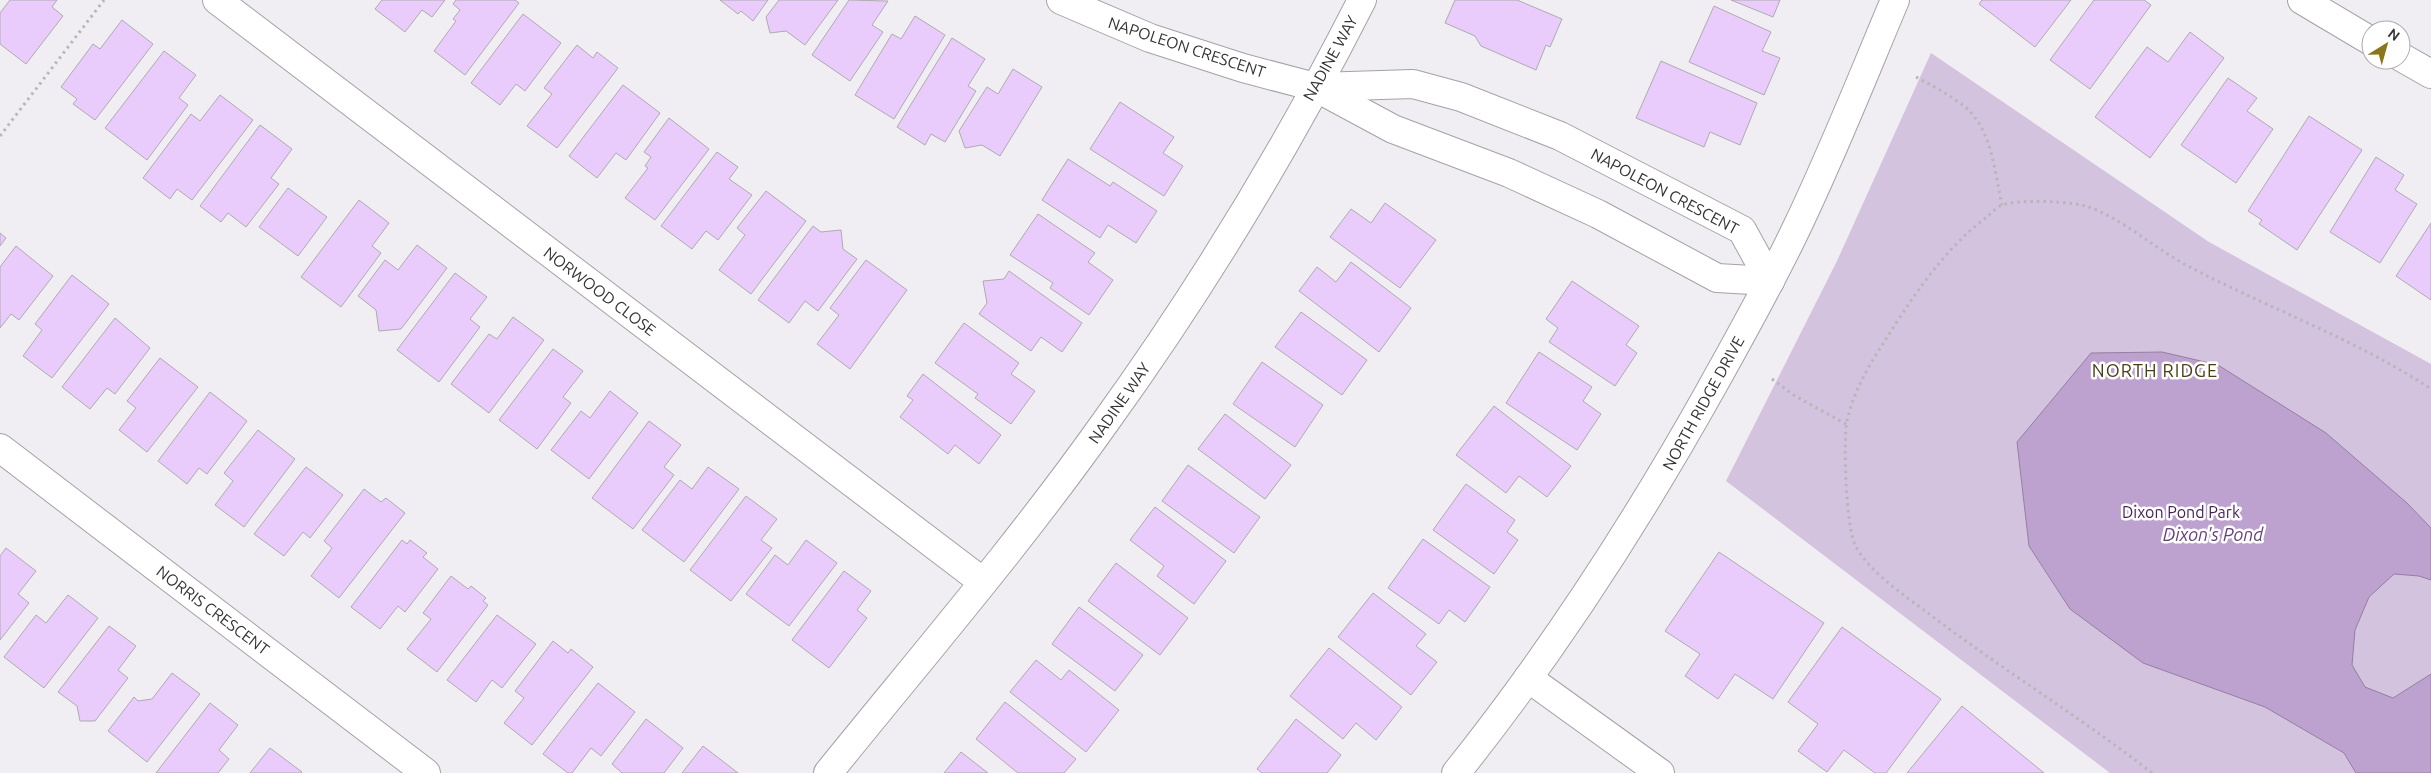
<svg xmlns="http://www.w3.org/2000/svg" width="2431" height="773" font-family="Ubuntu,sans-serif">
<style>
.green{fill:#d4c3df}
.water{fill:#bda1ce;stroke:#9480a0}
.building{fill:#e9ccfb;stroke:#aeabb0}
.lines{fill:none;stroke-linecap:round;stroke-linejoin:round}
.minor-casing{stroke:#a4a2a6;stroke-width:30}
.path{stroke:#b7b6b9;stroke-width:3;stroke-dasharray:2.5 4;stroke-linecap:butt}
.minor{stroke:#fff;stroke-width:28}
.labels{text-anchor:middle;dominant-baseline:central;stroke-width:5;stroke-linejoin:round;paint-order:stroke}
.street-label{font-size:16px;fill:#343335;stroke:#fff}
.park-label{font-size:16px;fill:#431f56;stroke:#fff}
.neighbourhood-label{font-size:18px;letter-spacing:1px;fill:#483d14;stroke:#fff}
.water-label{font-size:18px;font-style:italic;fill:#67427c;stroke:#fff}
</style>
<rect width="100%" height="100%" fill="#f0eef2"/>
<polygon class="green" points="1931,53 2209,242 2431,364 2431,773 2110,773 1726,481 1837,261"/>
<polygon class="water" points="2162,352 2218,365 2326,433 2407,503 2431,528 2431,580 2419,576 2394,574 2369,597 2355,630 2352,665 2365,687 2393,698 2431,674 2431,773 2356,773 2344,753 2265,707 2143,663 2070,609 2029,546 2017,442 2091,353"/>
<g class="building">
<polygon points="10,0 57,0 52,7 63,16 26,64 0,44 0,13"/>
<polygon points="382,0 445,0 432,17 422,10 405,32 375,9"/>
<polygon points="456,0 515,0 519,3 465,75 434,51 456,21 453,19 460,10 453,4"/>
<polygon points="720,0 768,0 753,21 741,11 738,14"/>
<polygon points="779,0 838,0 805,45 786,31 770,33 766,17"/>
<polygon points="849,0 888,1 872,25 883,32 850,81 812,55"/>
<polygon points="1455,0 1517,0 1562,19 1550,47 1546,45 1536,70 1481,46 1475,36 1445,23"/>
<polygon points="1731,0 1780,0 1773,17"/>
<polygon points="1982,0 2071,0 2035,47 1979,4"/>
<polygon points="2094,0 2144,0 2151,5 2090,89 2050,60"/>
<polygon points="1714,6 1771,32 1762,51 1780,58 1764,95 1689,62"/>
<polygon points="523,14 561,43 525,91 516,84 500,105 471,83"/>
<polygon points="915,16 945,35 894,119 855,95 892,34 901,39"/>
<polygon points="122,20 153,44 95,120 73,104 77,99 61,87 93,44 100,49"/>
<polygon points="2190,32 2224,58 2150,158 2095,117 2147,47 2168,62"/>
<polygon points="952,38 985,59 968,86 976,91 945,142 931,134 925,145 897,127"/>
<polygon points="577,45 593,58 597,52 618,68 557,148 527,126 552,94 544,88"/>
<polygon points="164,51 196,75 179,98 188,105 147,160 105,128"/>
<polygon points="1661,61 1757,103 1740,145 1710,132 1704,147 1636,118"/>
<polygon points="1013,69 1042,87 1000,156 982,145 965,148 959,131 987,87 998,94"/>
<polygon points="2228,78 2257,98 2247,111 2273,129 2236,183 2181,145"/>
<polygon points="623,85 660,113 626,160 616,153 597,178 569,156"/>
<polygon points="220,95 253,120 192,200 177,189 170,199 143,178 191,114 200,121"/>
<polygon points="1120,102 1174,137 1163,153 1183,166 1164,196 1090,149"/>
<polygon points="2309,116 2362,150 2297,250 2259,224 2262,220 2248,211"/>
<polygon points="669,118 709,149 655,220 625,198 648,168 645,166 651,157 644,152"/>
<polygon points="260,125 292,149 271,178 279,184 246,227 228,213 221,222 200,206"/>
<polygon points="717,152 738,167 729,179 752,195 718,240 706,231 692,249 661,226"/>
<polygon points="2376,157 2404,175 2395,190 2417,204 2380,263 2330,232"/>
<polygon points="1068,159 1110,186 1113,182 1157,211 1136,243 1108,225 1100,238 1042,200"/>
<polygon points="288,188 327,217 298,256 259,227"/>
<polygon points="766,191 806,221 751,294 719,270 745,235 737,228"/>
<polygon points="359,200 389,223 372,246 381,253 341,307 301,277"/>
<polygon points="1385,203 1436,240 1400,288 1330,237 1351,209 1371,223"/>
<polygon points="1038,214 1095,253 1088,262 1113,280 1089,315 1050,288 1053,283 1010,255"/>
<polygon points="2431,223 2431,300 2396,276"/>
<polygon points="813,226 821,232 841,230 843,249 857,259 818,311 805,301 789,323 758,300"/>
<polygon points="0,233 6,238 0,246"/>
<polygon points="417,245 447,268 401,329 379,331 376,310 358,296 385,260 398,270"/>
<polygon points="16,246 53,276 19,320 11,314 0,328 0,267"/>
<polygon points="866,260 907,290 850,369 817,344 839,315 830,308"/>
<polygon points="1351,262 1411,308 1379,352 1299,291 1317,267 1336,282"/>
<polygon points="1009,271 1082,323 1062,352 1041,337 1031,351 979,314 987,303 983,281 1004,279"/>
<polygon points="455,273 487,297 470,319 480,327 439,382 397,350"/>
<polygon points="72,275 109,304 52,378 23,356 42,330 35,324"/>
<polygon points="1572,281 1639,326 1626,345 1637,353 1615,386 1549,342 1558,328 1546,319"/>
<polygon points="1301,312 1367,360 1342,395 1275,347"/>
<polygon points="513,317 544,340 489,413 451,384 489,334 497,339"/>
<polygon points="115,318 150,348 115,394 107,388 90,409 62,387"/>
<polygon points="964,323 1019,363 1011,374 1035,391 1011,424 975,398 978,394 935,363"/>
<polygon points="553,349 583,371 563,397 571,403 537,449 499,420"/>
<polygon points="1539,352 1592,387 1583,401 1601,414 1577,450 1506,403"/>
<polygon points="160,358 198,387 147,452 119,430 136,408 127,401"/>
<polygon points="1262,362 1323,405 1295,447 1233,404"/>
<polygon points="923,374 1001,435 979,464 955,445 948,454 900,417 913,400 907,396"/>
<polygon points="610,391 638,413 589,479 551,450 581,411 590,418"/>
<polygon points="210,392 247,421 207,474 199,468 187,484 158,461"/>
<polygon points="1494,406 1571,466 1547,497 1519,476 1506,493 1456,455"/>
<polygon points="1225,414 1291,465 1265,499 1198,449"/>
<polygon points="649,421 681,445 664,467 674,475 633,529 592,498"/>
<polygon points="258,430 295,459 244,527 215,505 233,481 224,473"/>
<polygon points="1188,465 1260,517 1234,553 1162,501"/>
<polygon points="306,467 343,495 310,538 303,532 284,556 254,534"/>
<polygon points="708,467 739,489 684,562 642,530 680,480 692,489"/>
<polygon points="1466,484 1515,520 1507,532 1518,540 1494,574 1433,530"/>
<polygon points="364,489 381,502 386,498 405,513 339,598 311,576 332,548 324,541"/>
<polygon points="746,496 777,519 761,540 772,548 731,601 690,570"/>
<polygon points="1155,507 1226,561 1194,604 1157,576 1164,566 1130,540"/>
<polygon points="1423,539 1490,587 1465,622 1449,610 1439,624 1388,588"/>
<polygon points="402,540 407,544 410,540 427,553 423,557 438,569 405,612 398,606 380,629 351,607"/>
<polygon points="806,540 837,563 789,626 746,594 775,555 788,565"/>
<polygon points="6,548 36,571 18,594 29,603 0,640 0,556"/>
<polygon points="1719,552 1824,623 1773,699 1735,674 1718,699 1685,676 1700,654 1665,631"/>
<polygon points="1116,563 1188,618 1160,655 1088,601"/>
<polygon points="844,571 871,591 857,610 867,618 829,668 792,640"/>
<polygon points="451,576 468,589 471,586 486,598 483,601 488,605 437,672 407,649 431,619 423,613"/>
<polygon points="1373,593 1426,634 1416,646 1437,662 1411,695 1338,637"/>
<polygon points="68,595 98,618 44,688 4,657 36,615 46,623"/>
<polygon points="1079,607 1143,655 1115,691 1052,644"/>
<polygon points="497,615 536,644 502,688 492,680 476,702 447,680"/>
<polygon points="109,626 136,646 118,670 128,678 95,721 80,721 77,706 58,692"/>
<polygon points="1842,627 1941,699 1886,773 1875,773 1844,750 1827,772 1798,751 1818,724 1788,702"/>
<polygon points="553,641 568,653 571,649 593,667 532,745 504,723 524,698 515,691"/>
<polygon points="1329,648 1402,707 1376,740 1356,723 1343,739 1290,696"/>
<polygon points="1036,660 1061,680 1069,670 1119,710 1086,752 1010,692"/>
<polygon points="172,673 200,694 147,762 108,731 134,697 138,701 152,699"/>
<polygon points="598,683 635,712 601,756 591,748 572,773 568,773 543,754"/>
<polygon points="1005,702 1076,759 1064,773 1018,773 976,739"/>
<polygon points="210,703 238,725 219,750 229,759 218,773 156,773"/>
<polygon points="1962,706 2044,773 1907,773"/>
<polygon points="646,719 683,748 664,773 622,773 612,764"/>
<polygon points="1296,719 1341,755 1327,773 1262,773 1257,769"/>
<polygon points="703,746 738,773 682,773"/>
<polygon points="270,748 302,772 301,773 250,773"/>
<polygon points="961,752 988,773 944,773"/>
</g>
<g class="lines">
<g class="minor-casing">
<g id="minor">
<polyline points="217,0 983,582"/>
<polyline points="1061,0 1150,38 1243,68 1315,87 1393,129 1509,173 1598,214 1717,278 1770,281"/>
<polyline points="2302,0 2371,41"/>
<polyline points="2401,57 2431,74"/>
<polyline points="1317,87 1413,84 1461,97 1560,136 1742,230 1770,281"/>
<polyline points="0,448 426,773"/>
<polyline points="1528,678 1660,773"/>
<path d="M828,773C921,658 1018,545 1104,424C1200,291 1288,146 1362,0"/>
<path d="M1456,773C1552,653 1636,523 1711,389C1741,335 1771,282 1797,227C1833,152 1863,76 1895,0"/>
</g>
</g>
<g class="path">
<path d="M1916,77C1931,85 1946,93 1960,103C1992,125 1994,170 2002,205"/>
<polyline points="0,136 104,0"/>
<polyline points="1772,379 1795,396 1846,424"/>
<path d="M2152,773C2079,716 2001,669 1928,613C1905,596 1868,571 1855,545C1846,526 1843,441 1847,421C1853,394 1866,370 1881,347C1909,302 1944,248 1987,217C1991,213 1997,207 2002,205C2018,199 2072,201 2089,207C2124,220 2153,247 2186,265C2267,308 2354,338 2431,389"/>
</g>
<use href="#minor" class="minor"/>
</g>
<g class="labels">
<g class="street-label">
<text transform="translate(1187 47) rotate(18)">NAPOLEON CRESCENT</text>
<text transform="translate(1330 58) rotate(-61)">NADINE WAY</text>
<text transform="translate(1665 191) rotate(28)">NAPOLEON CRESCENT</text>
<text transform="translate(600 291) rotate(37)">NORWOOD CLOSE</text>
<text transform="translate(1119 403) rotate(-55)">NADINE WAY</text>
<text transform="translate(1703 403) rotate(-61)">NORTH RIDGE DRIVE</text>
<text transform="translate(213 610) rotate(37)">NORRIS CRESCENT</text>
</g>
<g class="park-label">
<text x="2181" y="512">Dixon Pond Park</text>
</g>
<g class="neighbourhood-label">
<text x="2155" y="370">NORTH RIDGE</text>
</g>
<g class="water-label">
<text x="2213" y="534">Dixon's Pond</text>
</g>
</g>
<g transform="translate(2386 45) rotate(37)"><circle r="24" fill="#ffffff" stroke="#aeadae"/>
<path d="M0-4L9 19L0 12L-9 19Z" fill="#8c761a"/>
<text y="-8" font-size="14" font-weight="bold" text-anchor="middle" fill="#343335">N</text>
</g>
</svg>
